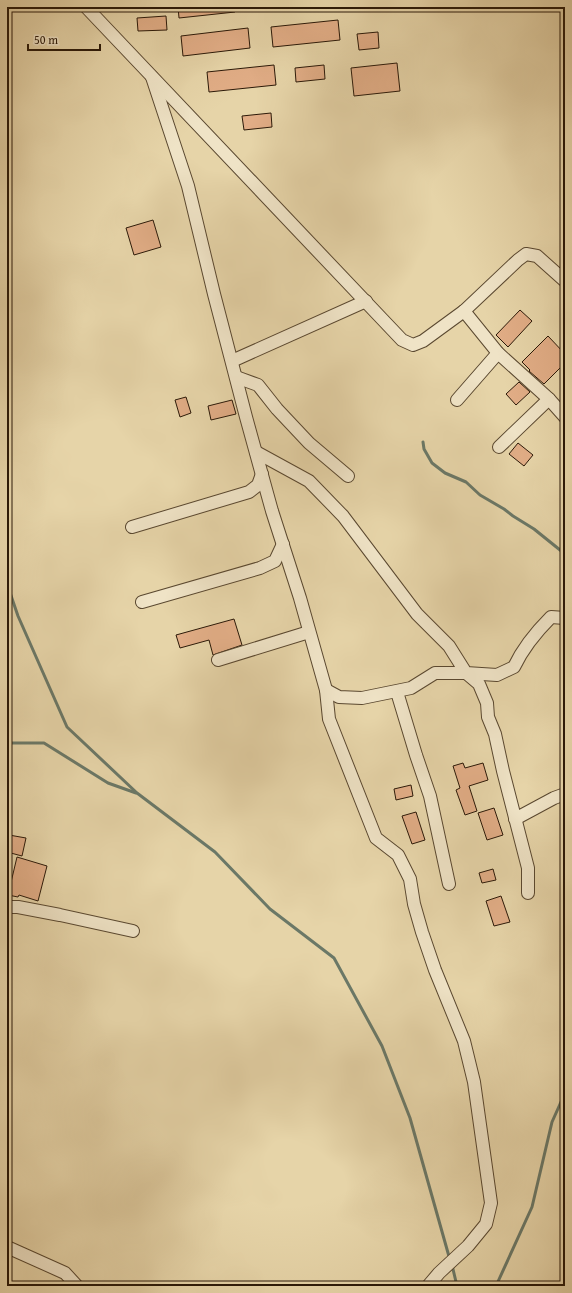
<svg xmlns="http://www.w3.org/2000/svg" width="572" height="1293" font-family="'Gentium Book Plus',serif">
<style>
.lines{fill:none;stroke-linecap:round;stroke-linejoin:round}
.stream{stroke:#6b7867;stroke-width:3}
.building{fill:#e1ad86;stroke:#2b1908}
.minor-casing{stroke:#5a4830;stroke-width:14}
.minor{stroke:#efe3c6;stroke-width:12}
</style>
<rect width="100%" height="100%" fill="#e6d4a8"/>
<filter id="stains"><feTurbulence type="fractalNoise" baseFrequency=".005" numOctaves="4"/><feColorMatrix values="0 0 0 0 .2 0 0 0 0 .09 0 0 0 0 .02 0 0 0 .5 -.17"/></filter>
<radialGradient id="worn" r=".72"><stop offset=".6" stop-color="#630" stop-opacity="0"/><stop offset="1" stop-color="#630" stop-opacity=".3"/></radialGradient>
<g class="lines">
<g class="stream">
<polyline points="423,442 424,449 432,463 445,473 466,482 480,495 504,509 513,516 534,529 565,554"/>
<polyline points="7,584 18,616 67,727 137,793 215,852 270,909 334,958 382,1046 410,1118 450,1260"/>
<polyline points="7,743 44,743 108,783 136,793"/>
<polyline points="452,1265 457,1286"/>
<polyline points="496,1286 532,1207 552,1122 565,1093"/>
</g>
</g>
<g class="building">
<polygon points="178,7 234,7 235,12 179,18"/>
<polygon points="166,16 167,30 138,31 137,18"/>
<polygon points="338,20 340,40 273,47 271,27"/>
<polygon points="248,28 250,48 183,56 181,36"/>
<polygon points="378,32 379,48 359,50 357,34"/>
<polygon points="397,63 400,91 354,96 351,68"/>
<polygon points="274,65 276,85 209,92 207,72"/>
<polygon points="324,65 325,79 296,82 295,68"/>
<polygon points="271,113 272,127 244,130 242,116"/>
<polygon points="153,220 161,247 134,255 126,228"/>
<polygon points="520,310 532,321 508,347 496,335"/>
<polygon points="548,336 565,354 565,363 544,384 529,371 530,370 522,362"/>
<polygon points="519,382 530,392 516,405 506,394"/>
<polygon points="186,397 191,413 180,417 175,400"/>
<polygon points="232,400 236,414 211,420 208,406"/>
<polygon points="518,443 533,455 524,466 509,454"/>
<polygon points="234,619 242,645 213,655 209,640 180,648 176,635"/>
<polygon points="463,763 465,768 483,763 488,780 469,786 477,811 465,815 456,790 460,788 453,766"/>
<polygon points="411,785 413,796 396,800 394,789"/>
<polygon points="494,808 503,835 487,840 478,813"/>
<polygon points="416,812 425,840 412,844 402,816"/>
<polygon points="9,835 26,838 22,856 7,852 7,844"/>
<polygon points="17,857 47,866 38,901 19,895 18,897 8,895"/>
<polygon points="493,869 496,880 482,883 479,873"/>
<polygon points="501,896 510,922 494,926 486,901"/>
</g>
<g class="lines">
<g class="minor-casing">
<g id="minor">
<polyline points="86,7 402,340 413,345 423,341 464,311 518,260 526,254 537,256 565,281"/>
<polyline points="152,77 188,186 214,294 246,417 272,511 300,598 326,690 329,719 376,838 398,855 410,879 414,904 422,932 435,970 464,1041 474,1082 491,1203 486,1224 468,1246 439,1273 428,1286"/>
<polyline points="464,311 498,353 549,399 565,417"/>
<polyline points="232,361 366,301"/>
<polyline points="236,377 258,385 277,409 309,443 348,476"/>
<polyline points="457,400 498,353"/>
<polyline points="499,447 549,399"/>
<path d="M256,452L309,481L343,516L417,614L449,646L466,673L497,675L514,667C523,648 536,632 551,617L565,618"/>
<polyline points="132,527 249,492 258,485 262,474"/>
<polyline points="142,602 260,568 275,561 283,544"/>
<polyline points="218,660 309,632"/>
<polyline points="326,690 339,697 362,698 411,688 435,673 466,673 479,684 487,703 488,717 495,734 503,771 528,868 528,893"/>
<polyline points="397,692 416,755 430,796 449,884"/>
<polyline points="515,819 554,798 565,794"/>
<polyline points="7,907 18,907 60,915 133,931"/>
<polyline points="7,1247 65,1273 77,1286"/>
</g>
</g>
<use href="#minor" class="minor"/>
</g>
<rect width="572" height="1293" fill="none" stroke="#e6d4a8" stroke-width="24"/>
<rect x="8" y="8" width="556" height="1277" fill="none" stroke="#2b1908" stroke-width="2"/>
<rect x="12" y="12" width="548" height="1269" fill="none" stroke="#2b1908"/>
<path d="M28 44v6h72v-6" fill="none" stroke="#2b1908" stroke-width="2"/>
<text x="34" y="44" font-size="12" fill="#2b1908" stroke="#efe3c6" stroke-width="3" paint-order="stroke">50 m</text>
<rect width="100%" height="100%" filter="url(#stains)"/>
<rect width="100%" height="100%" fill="url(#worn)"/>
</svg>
